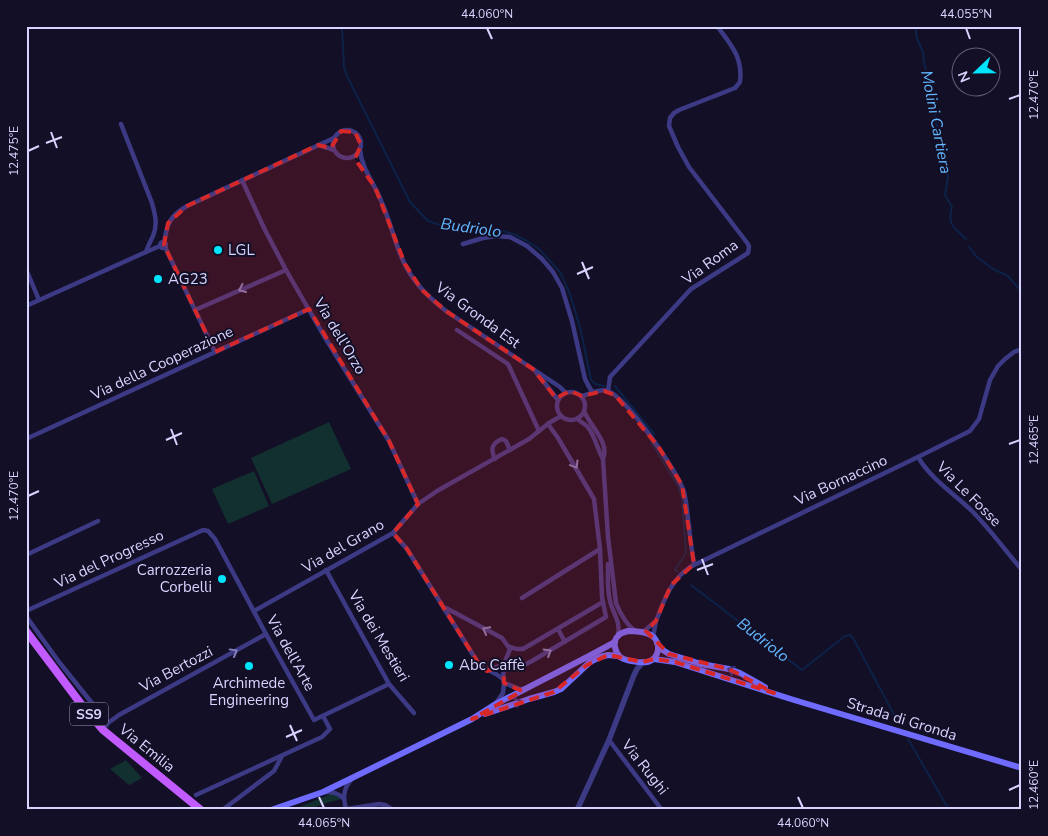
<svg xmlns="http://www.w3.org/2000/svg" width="1048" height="836" font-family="'Nunito Sans',sans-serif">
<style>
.green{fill:#12302f}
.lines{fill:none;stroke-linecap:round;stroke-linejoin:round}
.stream{stroke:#0c2248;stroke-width:2}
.minor{stroke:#3d3a85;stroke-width:4.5}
.tertiary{stroke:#3d3a85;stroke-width:5.5}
.secondary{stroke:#6f6bff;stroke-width:6}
.primary{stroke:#c25bff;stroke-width:8}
.oneway{stroke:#837fbc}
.oneway2{stroke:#38347d}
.marked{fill:#d62828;fill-opacity:0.2;stroke:#d62828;stroke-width:4;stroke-dasharray:10 6;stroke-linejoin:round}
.ticks{fill:none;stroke:#d9d4ff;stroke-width:2}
.poi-dot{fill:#00e5ff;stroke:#130f26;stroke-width:2}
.labels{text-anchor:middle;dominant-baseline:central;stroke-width:4;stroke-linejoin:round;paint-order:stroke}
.shield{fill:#130f26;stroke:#9e99be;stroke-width:1}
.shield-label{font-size:14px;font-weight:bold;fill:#d9d4ff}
.poi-label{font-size:15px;fill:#d9d4ff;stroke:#130f26;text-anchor:start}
.street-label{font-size:15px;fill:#d9d4ff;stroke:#130f26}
.water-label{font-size:16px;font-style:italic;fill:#62b6ff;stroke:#130f26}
.neatline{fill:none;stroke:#d9d4ff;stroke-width:2}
.ticks-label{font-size:12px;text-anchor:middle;fill:#d9d4ff}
</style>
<rect width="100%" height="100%" fill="#130f26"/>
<g class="green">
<polygon points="329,422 351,469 272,504 251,458"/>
<polygon points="254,471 269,506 228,524 212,489"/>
<polygon points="126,760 142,778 129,785 110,769"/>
<polygon points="333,793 341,799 326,803 308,810 292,810"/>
</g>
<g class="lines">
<g class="stream">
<polyline points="342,26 344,67 347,76 410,202 428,221 440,225 471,230 499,230 516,235 527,241 539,249 560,272 570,294 581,331 591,380 595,384 604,386"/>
<path d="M915,26L917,39L923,52L924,63L933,94L935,120L942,138L943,159L948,177L945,195L952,207C947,225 954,227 966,239"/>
<polyline points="969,247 977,257 993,269 1008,276 1022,292"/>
<polyline points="615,386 654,434"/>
<polyline points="651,442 678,486 682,498 686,553 675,570 678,572"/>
<polyline points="691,585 802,670 845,636 850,635 853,638 899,724"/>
<polyline points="908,739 949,810"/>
</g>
<g class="minor">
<circle cx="347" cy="144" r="14"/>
<polyline points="319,145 334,150"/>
<path d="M360,150C362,170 375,184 382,203C393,228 397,256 413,278C422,291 433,301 446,311L560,387L565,392"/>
<polyline points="242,180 264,228 286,270 324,336 389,441 418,504"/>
<circle cx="163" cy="245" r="3"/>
<path d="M164,243C167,223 170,216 187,206L334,138"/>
<polyline points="463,244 483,238 496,236 510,237 527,246 542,259 553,272 562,288 572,321 585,379 588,385 593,393"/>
<polyline points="165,247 215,352"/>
<polyline points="146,252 160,246"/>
<polyline points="26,269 39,300"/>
<path d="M26,306L146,252C148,246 150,242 153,236C158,225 155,214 152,203L121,124"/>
<polyline points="195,310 286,270"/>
<polyline points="457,330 508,364 539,431"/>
<polyline points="536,372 558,400"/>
<path d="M608,391L610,377L691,289L748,253L749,247L748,244L689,167L678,147L669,126L670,118L674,113L679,110L735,88L740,82C743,57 731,45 717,26"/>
<circle cx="571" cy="406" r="14"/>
<path d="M582,396C590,394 600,388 608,391C627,398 678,472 684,492C687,503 687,515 689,526C690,539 692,551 694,564"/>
<path d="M584,411C590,426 610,442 603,459L608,537L616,603C620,613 626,624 635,631"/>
<path d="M577,419C580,421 584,424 587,426C595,435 597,449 603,459"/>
<polyline points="26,439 309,309"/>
<path d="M918,457C931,479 953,493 971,510C989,528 1005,550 1022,570"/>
<path d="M495,459C490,449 492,443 502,439L506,441L510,450"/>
<polyline points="393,533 407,549 480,666 496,674 503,679"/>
<polyline points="26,555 98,521"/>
<path d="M608,564C608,576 607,589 610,601C613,614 621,621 618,636"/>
<polyline points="326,570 389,684 414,713"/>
<polyline points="522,598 600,549 594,499 558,438 548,424"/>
<polyline points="446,608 502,638 510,649 504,664 503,679 504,683 503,693 496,703"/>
<polyline points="26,611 203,530 208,531 215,539 266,634 314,720 389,684"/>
<polyline points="254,611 393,533 418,504 437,491 529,439 549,423 561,416"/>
<polyline points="26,616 59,662 108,723"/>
<path d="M656,621C664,600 671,580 690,567L918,457L970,431L979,419L990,380L998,366L1005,359L1014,352L1022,349"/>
<polyline points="558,629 565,642"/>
<polyline points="643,632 656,621 653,637"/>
<polyline points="508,646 516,649 523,649 603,602 602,597 600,549"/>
<polyline points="488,670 504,664"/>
<polyline points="503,670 518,668 532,661 606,617 603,602"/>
<polyline points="504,683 520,689 524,689"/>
<polyline points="103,730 108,723 119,715 266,634"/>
<polyline points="609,740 662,810"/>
<path d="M326,792C334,792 338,793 344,799"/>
<polyline points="196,795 322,737 330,729 323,716"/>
<polyline points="225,808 274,771 282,756"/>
<path d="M346,809C343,798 343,789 351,780"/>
<polyline points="341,810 379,804 385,805 393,810"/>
</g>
<polyline class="tertiary" points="577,810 609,740 634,675 637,669 643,662"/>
<g class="secondary">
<path d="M628,631C635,631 645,632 651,635C662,642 660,659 647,662C640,663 626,661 620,657C615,652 612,641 618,636C620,633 624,632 628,631Z"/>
<polyline points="657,643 661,649 669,654 701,664 729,669 740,673 765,687"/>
<polyline points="654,659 675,662 794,700 1022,768"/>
<polyline points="485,714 529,699 554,692 561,689 590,662 600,657 608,655 619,656"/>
<polyline points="271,810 323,792 354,777 472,719 494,705 589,656 615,642"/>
</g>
<polyline class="primary" points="26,631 84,708 103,730 201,810"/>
</g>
<defs><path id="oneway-chevron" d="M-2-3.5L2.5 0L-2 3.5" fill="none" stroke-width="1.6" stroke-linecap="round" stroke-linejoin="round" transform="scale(1.25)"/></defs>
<g class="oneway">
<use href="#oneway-chevron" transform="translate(242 289) rotate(156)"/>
<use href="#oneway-chevron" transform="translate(575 465) rotate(59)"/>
<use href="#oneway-chevron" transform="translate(486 630) rotate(-152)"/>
<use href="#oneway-chevron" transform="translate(234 652) rotate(-29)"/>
<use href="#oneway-chevron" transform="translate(548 652) rotate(-31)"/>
</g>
<g class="oneway2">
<use href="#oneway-chevron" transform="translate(731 670) rotate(-161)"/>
<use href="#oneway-chevron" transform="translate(518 702) rotate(-19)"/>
</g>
<path class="marked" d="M341,131L355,132L361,145L355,159L375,187L405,264L422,290L446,311L533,369L556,398L570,391L582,396L604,391L615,395L658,446L682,485L694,564L671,585L656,621L646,631L669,654L729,669L774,693L675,662L654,659L643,662L608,655L587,665L554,692L472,719L522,691L504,683L503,666L487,671L480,666L407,549L393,533L418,504L389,441L309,309L215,352L164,245L168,223L187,206L318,145L331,148Z"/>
<path class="ticks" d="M487,28L492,39M966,28L970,39M1009,99L1020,95M51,132L57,148M46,143L62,137M28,151L39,146M582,262L589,279M577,274L593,267M171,429L177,445M166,440L182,433M1009,444L1020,440M28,496L39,491M702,559L708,575M697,570L713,564M290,725L297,741M286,737L302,730M1009,790L1020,785M319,797L324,808M798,797L803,808"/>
<g class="poi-dot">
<circle cx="218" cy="250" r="5"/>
<circle cx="158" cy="279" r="5"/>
<circle cx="222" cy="579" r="5"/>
<circle cx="449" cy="665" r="5"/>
<circle cx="249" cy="666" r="5"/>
</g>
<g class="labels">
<rect class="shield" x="70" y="702.5" width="38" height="23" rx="4"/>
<g class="shield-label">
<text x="89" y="714">SS9</text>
</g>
<g class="poi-label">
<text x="228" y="250">LGL</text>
<text x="168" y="279">AG23</text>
<text x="212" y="570" text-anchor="end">Carrozzeria<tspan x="212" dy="17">Corbelli</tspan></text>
<text x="459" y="665">Abc Caffè</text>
<text x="249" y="683" text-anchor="middle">Archimede<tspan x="249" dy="17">Engineering</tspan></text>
</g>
<g class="street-label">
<text transform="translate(710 262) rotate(-36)">Via Roma</text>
<text transform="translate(478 315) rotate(36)">Via Gronda Est</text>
<text transform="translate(340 336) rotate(59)">Via dell'Orzo</text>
<text transform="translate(162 363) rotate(-25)">Via della Cooperazione</text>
<text transform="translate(841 480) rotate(-25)">Via Bornaccino</text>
<text transform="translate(969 494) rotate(45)">Via Le Fosse</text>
<text transform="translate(343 546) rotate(-30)">Via del Grano</text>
<text transform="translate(109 559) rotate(-25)">Via del Progresso</text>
<text transform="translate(379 636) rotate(59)">Via dei Mestieri</text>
<text transform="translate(291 653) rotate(61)">Via dell'Arte</text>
<text transform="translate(176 669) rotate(-28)">Via Bertozzi</text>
<text transform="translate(902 719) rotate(17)">Strada di Gronda</text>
<text transform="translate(147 748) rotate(39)">Via Emilia</text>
<text transform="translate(645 767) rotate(52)">Via Rughi</text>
</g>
<g class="water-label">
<text transform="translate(936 122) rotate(79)">Molini Cartiera</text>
<text transform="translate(471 228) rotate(8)">Budriolo</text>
<text transform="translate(763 640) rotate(38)">Budriolo</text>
</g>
</g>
<rect width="1048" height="836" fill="none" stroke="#130f26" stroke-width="55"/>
<g transform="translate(976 72) rotate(248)"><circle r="24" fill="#130f26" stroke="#625e7d"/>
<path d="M0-4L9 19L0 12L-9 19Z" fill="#00e5ff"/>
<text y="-8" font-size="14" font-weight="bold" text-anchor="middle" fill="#d9d4ff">N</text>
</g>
<rect x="28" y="28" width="992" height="780" class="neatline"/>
<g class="ticks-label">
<text x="487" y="18">44.060°N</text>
<text x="966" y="18">44.055°N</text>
<text transform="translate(1034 95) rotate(-90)" y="4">12.470°E</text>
<text transform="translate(14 151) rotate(-90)" y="4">12.475°E</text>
<text transform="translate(1034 440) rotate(-90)" y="4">12.465°E</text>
<text transform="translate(14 496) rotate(-90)" y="4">12.470°E</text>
<text transform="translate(1034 785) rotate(-90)" y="4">12.460°E</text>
<text x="324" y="827">44.065°N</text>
<text x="803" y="827">44.060°N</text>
</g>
</svg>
